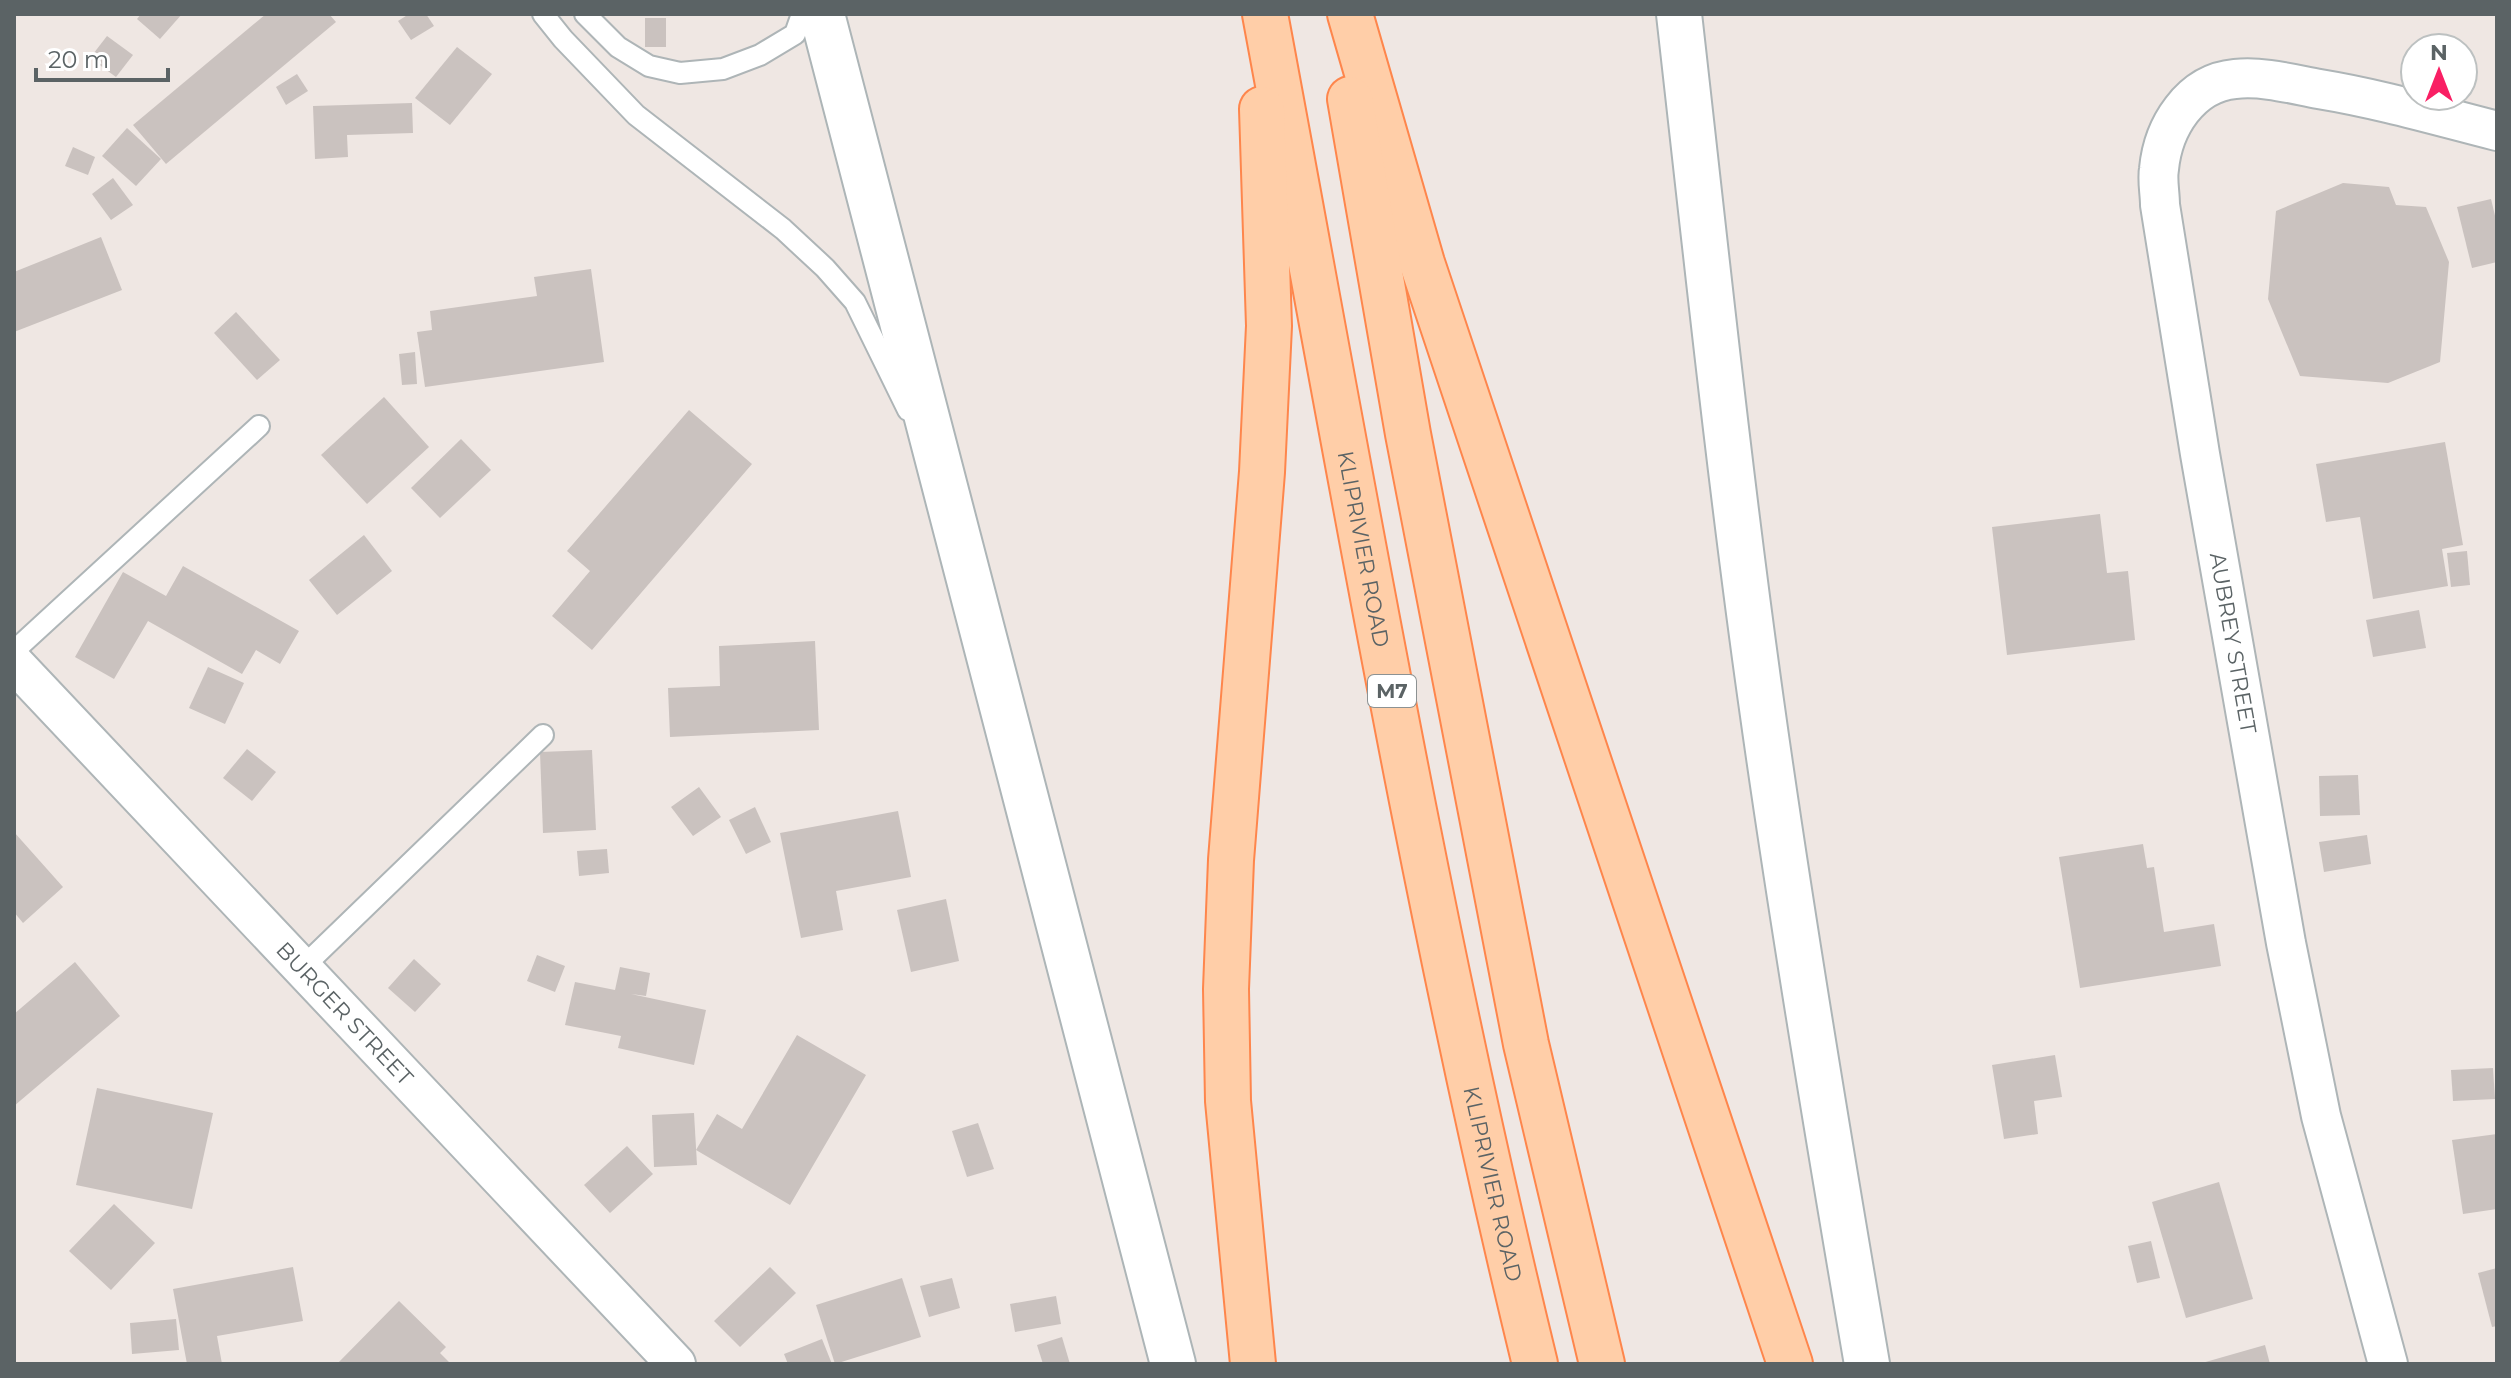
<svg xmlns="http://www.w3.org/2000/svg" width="2511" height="1378" font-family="Montserrat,sans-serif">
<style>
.building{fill:#cac2bf}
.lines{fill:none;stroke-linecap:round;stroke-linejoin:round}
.service-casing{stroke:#aeb5b7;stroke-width:24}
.minor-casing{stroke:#aeb5b7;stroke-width:42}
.secondary-casing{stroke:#adb5b7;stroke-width:48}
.primary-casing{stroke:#fe864c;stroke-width:48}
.service{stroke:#fff;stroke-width:20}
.minor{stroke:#fff;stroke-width:38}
.secondary{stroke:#fff;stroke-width:44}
.primary{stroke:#ffcea8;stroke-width:44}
.labels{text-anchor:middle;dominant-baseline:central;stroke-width:6;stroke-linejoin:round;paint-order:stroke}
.shield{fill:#fff;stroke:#8c9293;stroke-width:2}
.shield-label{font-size:20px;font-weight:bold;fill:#5b6365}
.street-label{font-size:22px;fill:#5b6365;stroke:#fff}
</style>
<rect width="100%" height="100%" fill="#efe7e3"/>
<g class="building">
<polygon points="141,14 182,14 160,39 137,19"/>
<polygon points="266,14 329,14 336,22 166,164 133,125"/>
<polygon points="409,14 426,14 434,26 411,40 398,21"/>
<rect x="645" y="18" width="21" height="29"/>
<polygon points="107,36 133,55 116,77 90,58"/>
<polygon points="457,47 492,74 450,125 415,98"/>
<polygon points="297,74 308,91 286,105 276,87"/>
<polygon points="412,103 413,133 347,135 348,157 315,159 313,106"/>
<polygon points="127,128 161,159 136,186 102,156"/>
<polygon points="73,147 95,157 88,175 65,166"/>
<polygon points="113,178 133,205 111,220 92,194"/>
<polygon points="2343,183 2389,187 2396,205 2426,207 2449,262 2440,362 2388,383 2300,376 2268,299 2276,211"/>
<polygon points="2491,199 2497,224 2497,262 2472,268 2457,207"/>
<polygon points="101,237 122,290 14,332 14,272"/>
<polygon points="591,269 604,362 425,387 417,332 432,330 430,311 537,296 534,277"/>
<polygon points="236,312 280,360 257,380 214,333"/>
<polygon points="415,352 417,384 402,385 399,354"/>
<polygon points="384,397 429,447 367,504 321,455"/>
<polygon points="689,410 752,464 592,650 552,616 590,571 567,551"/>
<polygon points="461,439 491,470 440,518 411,488"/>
<polygon points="2445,442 2463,545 2442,549 2448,586 2373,599 2360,517 2326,522 2316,464"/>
<polygon points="2100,514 2107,573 2128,571 2135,640 2007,655 1992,527"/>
<polygon points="364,535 392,571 337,615 309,580"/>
<polygon points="2467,551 2470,585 2451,587 2447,553"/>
<polygon points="183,566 299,631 280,664 256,650 242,674 148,621 114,679 75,657 123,572 166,596"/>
<polygon points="2419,610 2426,648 2373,657 2366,620"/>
<polygon points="815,641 819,730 670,737 668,688 720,686 719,646"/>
<polygon points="208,667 244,683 225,724 189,708"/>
<polygon points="247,749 276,772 252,801 223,778"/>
<polygon points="592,750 596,830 543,833 540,752"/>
<polygon points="2358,775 2360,815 2320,816 2319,776"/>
<polygon points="699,787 721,817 693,836 671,807"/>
<polygon points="755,807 771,842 746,854 729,820"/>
<polygon points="898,811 911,877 836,891 843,930 801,938 780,833"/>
<polygon points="14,832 63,887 23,923 14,912"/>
<polygon points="2367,835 2371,864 2324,872 2319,842"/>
<polygon points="2143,844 2147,868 2154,867 2164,932 2214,924 2221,966 2080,988 2059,857"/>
<polygon points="607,849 609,873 579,876 577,851"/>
<polygon points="946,899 959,961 911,972 897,910"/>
<polygon points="537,955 565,966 555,992 527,981"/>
<polygon points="414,959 441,984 415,1012 388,988"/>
<polygon points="75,962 120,1016 14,1106 14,1014"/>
<polygon points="620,967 650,973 646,996 631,994 706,1010 694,1065 618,1048 621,1036 565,1025 575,982 615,990"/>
<polygon points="797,1035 866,1075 790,1205 696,1150 717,1114 742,1129"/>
<polygon points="2055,1055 2062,1097 2034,1101 2038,1134 2004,1139 1992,1065"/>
<polygon points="2493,1068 2495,1099 2453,1101 2451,1070"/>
<polygon points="97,1088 213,1113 192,1209 76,1185"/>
<polygon points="694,1113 697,1165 654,1167 652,1115"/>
<polygon points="978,1123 994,1169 967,1177 952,1131"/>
<polygon points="2497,1134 2497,1209 2463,1214 2452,1140"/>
<polygon points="627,1146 653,1174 610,1213 584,1185"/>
<polygon points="2219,1182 2253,1299 2186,1318 2152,1202"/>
<polygon points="114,1204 155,1243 111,1290 69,1251"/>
<polygon points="2151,1241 2160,1278 2137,1283 2128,1246"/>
<polygon points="293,1267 303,1321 217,1336 222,1364 187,1364 173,1289"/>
<polygon points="770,1267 796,1293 740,1347 714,1321"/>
<polygon points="2497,1268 2497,1326 2492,1327 2478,1273"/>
<polygon points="902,1278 921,1337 835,1364 816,1305"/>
<polygon points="952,1278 960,1308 929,1317 920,1286"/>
<polygon points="1056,1296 1061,1324 1015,1332 1010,1304"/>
<polygon points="399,1301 446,1347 440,1353 451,1364 337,1364"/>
<polygon points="176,1319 179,1350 132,1354 130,1323"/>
<polygon points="1062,1337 1070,1364 1043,1364 1037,1345"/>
<polygon points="822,1339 832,1364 788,1364 784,1354"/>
<polygon points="2265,1345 2270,1364 2202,1364 2202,1363"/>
</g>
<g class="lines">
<g class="service-casing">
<g id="service">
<polyline points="543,14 563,39 636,115 783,229 825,268 855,302 908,410"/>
<polyline points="585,14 618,47 649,66 680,73 723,69 760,55 795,34 802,14"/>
<polyline points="14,651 259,426"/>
<polyline points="303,967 543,735"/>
</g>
</g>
<g class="minor-casing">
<g id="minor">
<path id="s1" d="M14,663L676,1364"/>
<path d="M2388,1364L2321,1116L2286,943L2200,454L2160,205C2160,193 2157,180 2159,169C2163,127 2190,83 2235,79C2263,76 2292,84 2319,89C2380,99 2438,116 2497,131"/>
</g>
</g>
<g class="secondary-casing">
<g id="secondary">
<polyline points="822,14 1173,1364"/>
<path d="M1679,14C1705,243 1729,473 1761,701C1792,923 1829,1143 1867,1364"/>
</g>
</g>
<g class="primary-casing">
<g id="primary">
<path id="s2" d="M1265,14C1349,465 1426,918 1535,1364"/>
<polyline points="1350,14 1422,263 1790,1364"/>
<polyline points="1350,99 1408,434 1526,1044 1602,1364"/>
<polyline points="1253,1364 1228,1101 1226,989 1231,860 1262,472 1269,326 1262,109"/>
</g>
</g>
<use href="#service" class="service"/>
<use href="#minor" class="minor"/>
<use href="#secondary" class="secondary"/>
<use href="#primary" class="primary"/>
</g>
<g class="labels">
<rect class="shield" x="1368" y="675" width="48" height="32" rx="6"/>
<g class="shield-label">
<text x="1392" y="691">M7</text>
</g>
<g class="street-label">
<text stroke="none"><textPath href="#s2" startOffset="544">KLIPRIVIER ROAD</textPath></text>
<text transform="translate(2233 643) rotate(80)">AUBREY STREET</text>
<text stroke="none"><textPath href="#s1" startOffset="482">BURGER STREET</textPath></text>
<text stroke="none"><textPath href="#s2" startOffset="1192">KLIPRIVIER ROAD</textPath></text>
</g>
</g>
<rect width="2511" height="1378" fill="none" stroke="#5b6365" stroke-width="32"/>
<g transform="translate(2439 72)"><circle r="38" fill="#ffffff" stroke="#bdc1c1" stroke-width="2"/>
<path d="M0-6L14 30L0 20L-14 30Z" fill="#f91f64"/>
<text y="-12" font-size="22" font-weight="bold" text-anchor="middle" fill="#5b6365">N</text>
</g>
<path d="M36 68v12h132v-12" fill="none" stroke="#5b6365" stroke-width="4"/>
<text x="48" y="68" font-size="24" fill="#5b6365" stroke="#ffffff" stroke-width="6" paint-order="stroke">20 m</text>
</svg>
